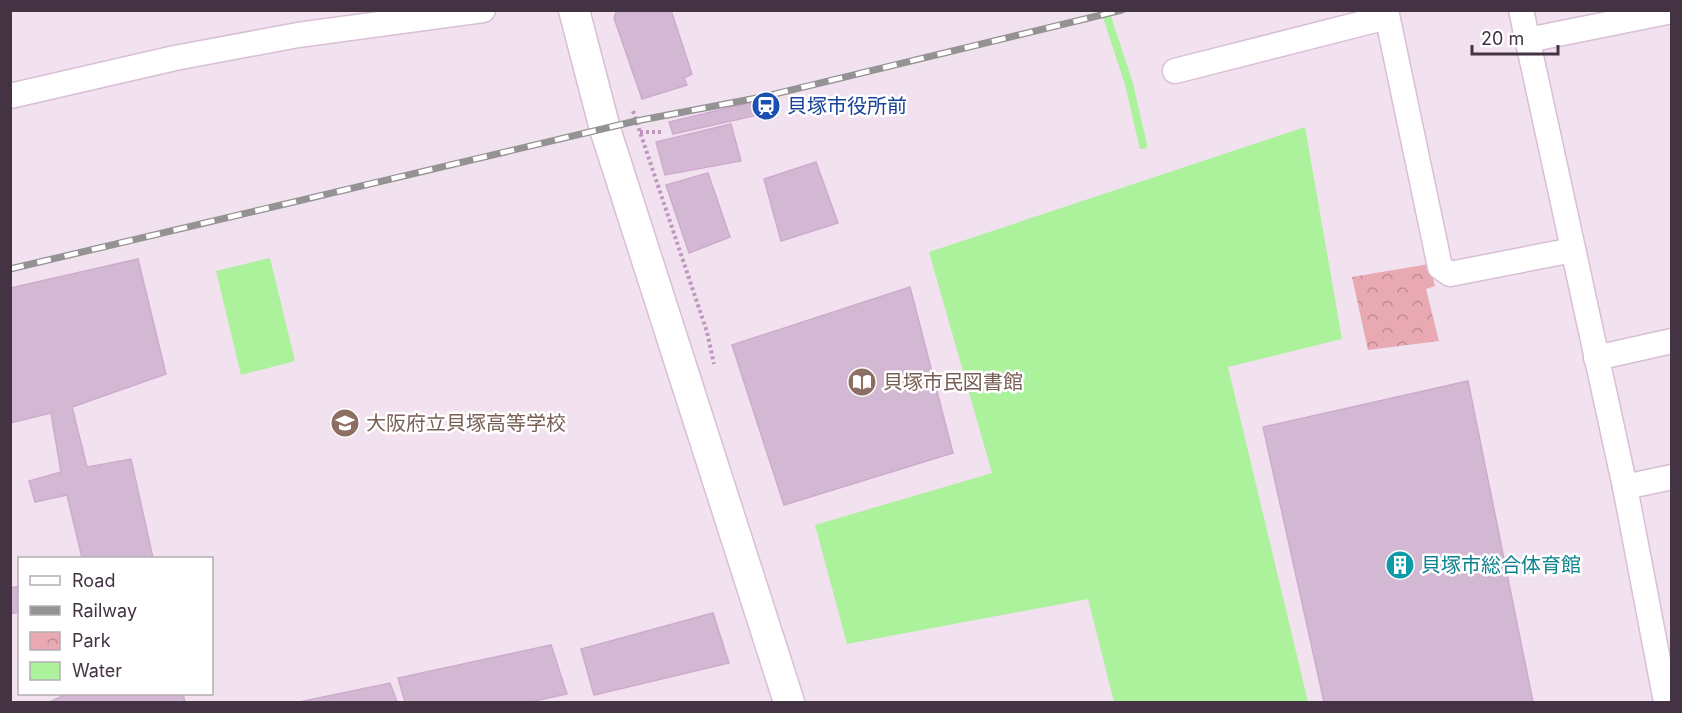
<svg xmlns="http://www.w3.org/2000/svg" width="1682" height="713" font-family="Inter,'Noto Sans JP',sans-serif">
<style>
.park{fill:url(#park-crowns)}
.water{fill:#acf19c}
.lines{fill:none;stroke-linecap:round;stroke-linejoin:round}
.stream{stroke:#acf19c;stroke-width:8}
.building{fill:#d3b8d3;stroke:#ceabce;stroke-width:1.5}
.minor-casing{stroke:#d8bfd6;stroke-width:27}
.tertiary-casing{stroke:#d8bfd6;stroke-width:33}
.path{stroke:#bf96bd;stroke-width:4;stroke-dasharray:3 3;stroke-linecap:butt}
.minor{stroke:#fff;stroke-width:24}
.tertiary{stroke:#fff;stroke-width:30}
.rail-casing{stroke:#939393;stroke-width:7}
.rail{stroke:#fff;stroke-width:4.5;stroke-dasharray:14;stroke-linecap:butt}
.labels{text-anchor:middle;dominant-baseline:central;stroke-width:5;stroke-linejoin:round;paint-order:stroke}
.transit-label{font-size:20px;fill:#164399;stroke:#fff;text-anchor:start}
.education-label{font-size:20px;fill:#785e54;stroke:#fff;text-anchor:start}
.culture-label{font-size:20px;fill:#0d838f;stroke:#fff;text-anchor:start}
</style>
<defs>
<pattern id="park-crowns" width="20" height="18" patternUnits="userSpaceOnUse" patternTransform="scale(1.5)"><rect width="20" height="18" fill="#e8a9b3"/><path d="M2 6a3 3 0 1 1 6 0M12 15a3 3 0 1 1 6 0" fill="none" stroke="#be8a93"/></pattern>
</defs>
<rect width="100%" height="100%" fill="#f2e2f0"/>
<polygon class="park" points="1429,264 1435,286 1426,289 1439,341 1368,350 1352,277"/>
<g class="water">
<polygon points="1305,127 1342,339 1228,367 1308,702 1114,702 1088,599 847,644 815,525 992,473 929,252"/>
<polygon points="270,258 295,361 241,375 216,271"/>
</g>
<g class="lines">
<polyline class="stream" points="1107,17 1129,84 1143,145"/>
</g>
<g class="building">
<polygon points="617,10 671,10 692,74 684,78 687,85 642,99 614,18"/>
<polygon points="753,102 758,115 673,134 669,122"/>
<polygon points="731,124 741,161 665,175 656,142"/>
<polygon points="816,162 838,223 781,241 764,179"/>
<polygon points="708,173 730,237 689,253 666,185"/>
<polygon points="138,259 166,374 72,407 87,467 131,459 153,558 82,558 67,495 35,502 29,481 61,472 51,413 10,423 10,288"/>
<polygon points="910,287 953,453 784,505 732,345"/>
<polygon points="1468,381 1533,702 1324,702 1263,427"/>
<polygon points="20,586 20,612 10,614 10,588"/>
<polygon points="713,613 729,663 594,695 581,649"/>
<polygon points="551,645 567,694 530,702 405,702 398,678"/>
<polygon points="390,683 397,702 299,702"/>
<polygon points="66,694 183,694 185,702 50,702"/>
</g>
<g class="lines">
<g class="minor-casing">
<g id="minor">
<polyline points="1386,10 1440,267 1450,274 1573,250"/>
<polyline points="1521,10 1625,487 1666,702"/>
<polyline points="1528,40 1672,11"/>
<polyline points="1175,71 1387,17"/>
<polyline points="10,96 175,58 298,35 483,10"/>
<polyline points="1596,358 1672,341"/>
<polyline points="1625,487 1672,477"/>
</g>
</g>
<g class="tertiary-casing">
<polyline id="tertiary" points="574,10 605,129 789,702"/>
</g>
<g class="path">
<polyline points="633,111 707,332 714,364"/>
<polyline points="640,132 661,132"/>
</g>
<use href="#minor" class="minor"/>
<use href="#tertiary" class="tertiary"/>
<g class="rail-casing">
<polyline id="rail" points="10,269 636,121 762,97 1122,10"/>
</g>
<use href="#rail" class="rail"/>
</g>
<defs>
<g id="station-disc" transform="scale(1.5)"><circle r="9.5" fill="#1a4fb4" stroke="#fff"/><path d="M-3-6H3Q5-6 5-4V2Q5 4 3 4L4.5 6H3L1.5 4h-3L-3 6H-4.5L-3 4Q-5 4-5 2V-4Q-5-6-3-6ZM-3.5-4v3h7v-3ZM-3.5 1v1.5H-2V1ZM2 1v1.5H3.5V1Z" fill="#fff"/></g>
<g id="library-disc" transform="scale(1.5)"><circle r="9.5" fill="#8d6e63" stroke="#fff"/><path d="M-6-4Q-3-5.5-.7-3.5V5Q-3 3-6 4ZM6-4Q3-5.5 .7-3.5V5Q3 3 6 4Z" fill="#fff"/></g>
<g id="university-disc" transform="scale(1.5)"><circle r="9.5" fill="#8d6e63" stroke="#fff"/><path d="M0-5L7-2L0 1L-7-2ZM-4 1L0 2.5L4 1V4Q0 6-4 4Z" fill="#fff"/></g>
<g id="building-disc" transform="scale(1.5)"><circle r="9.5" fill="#0f9aa8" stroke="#fff"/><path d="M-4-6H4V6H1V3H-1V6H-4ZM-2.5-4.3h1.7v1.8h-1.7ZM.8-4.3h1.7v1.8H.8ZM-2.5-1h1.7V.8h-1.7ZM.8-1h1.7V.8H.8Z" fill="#fff"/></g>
</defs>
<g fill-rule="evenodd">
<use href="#station-disc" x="766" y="106"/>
<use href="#library-disc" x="862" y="382"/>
<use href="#university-disc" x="345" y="423"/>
<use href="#building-disc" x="1400" y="565"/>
</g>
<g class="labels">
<g class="transit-label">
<text x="787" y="106">貝塚市役所前</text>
</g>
<g class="education-label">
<text x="883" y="382">貝塚市民図書館</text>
<text x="366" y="423">大阪府立貝塚高等学校</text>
</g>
<g class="culture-label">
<text x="1421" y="565">貝塚市総合体育館</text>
</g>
</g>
<rect width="1682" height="713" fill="none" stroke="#433343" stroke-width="24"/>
<rect x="18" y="557" width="195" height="138" fill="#ffffff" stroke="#b4adb4" stroke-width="1.5"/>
<rect x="30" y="576" width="30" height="9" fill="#ffffff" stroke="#b4adb4" stroke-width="1.5"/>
<text x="72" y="587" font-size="18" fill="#433343">Road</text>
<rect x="30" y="606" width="30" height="9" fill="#939393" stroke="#b4adb4" stroke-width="1.5"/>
<text x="72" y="617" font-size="18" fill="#433343">Railway</text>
<rect x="30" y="632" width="30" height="18" fill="url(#park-crowns)" stroke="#b4adb4" stroke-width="1.5"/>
<text x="72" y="647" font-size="18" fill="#433343">Park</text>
<rect x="30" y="662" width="30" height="18" fill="#acf19c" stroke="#b4adb4" stroke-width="1.5"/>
<text x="72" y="677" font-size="18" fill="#433343">Water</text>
<path d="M1472 45v9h86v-9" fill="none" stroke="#433343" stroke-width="3"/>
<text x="1481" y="45" font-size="18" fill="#433343" stroke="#ffffff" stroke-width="4.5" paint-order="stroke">20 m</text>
</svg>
